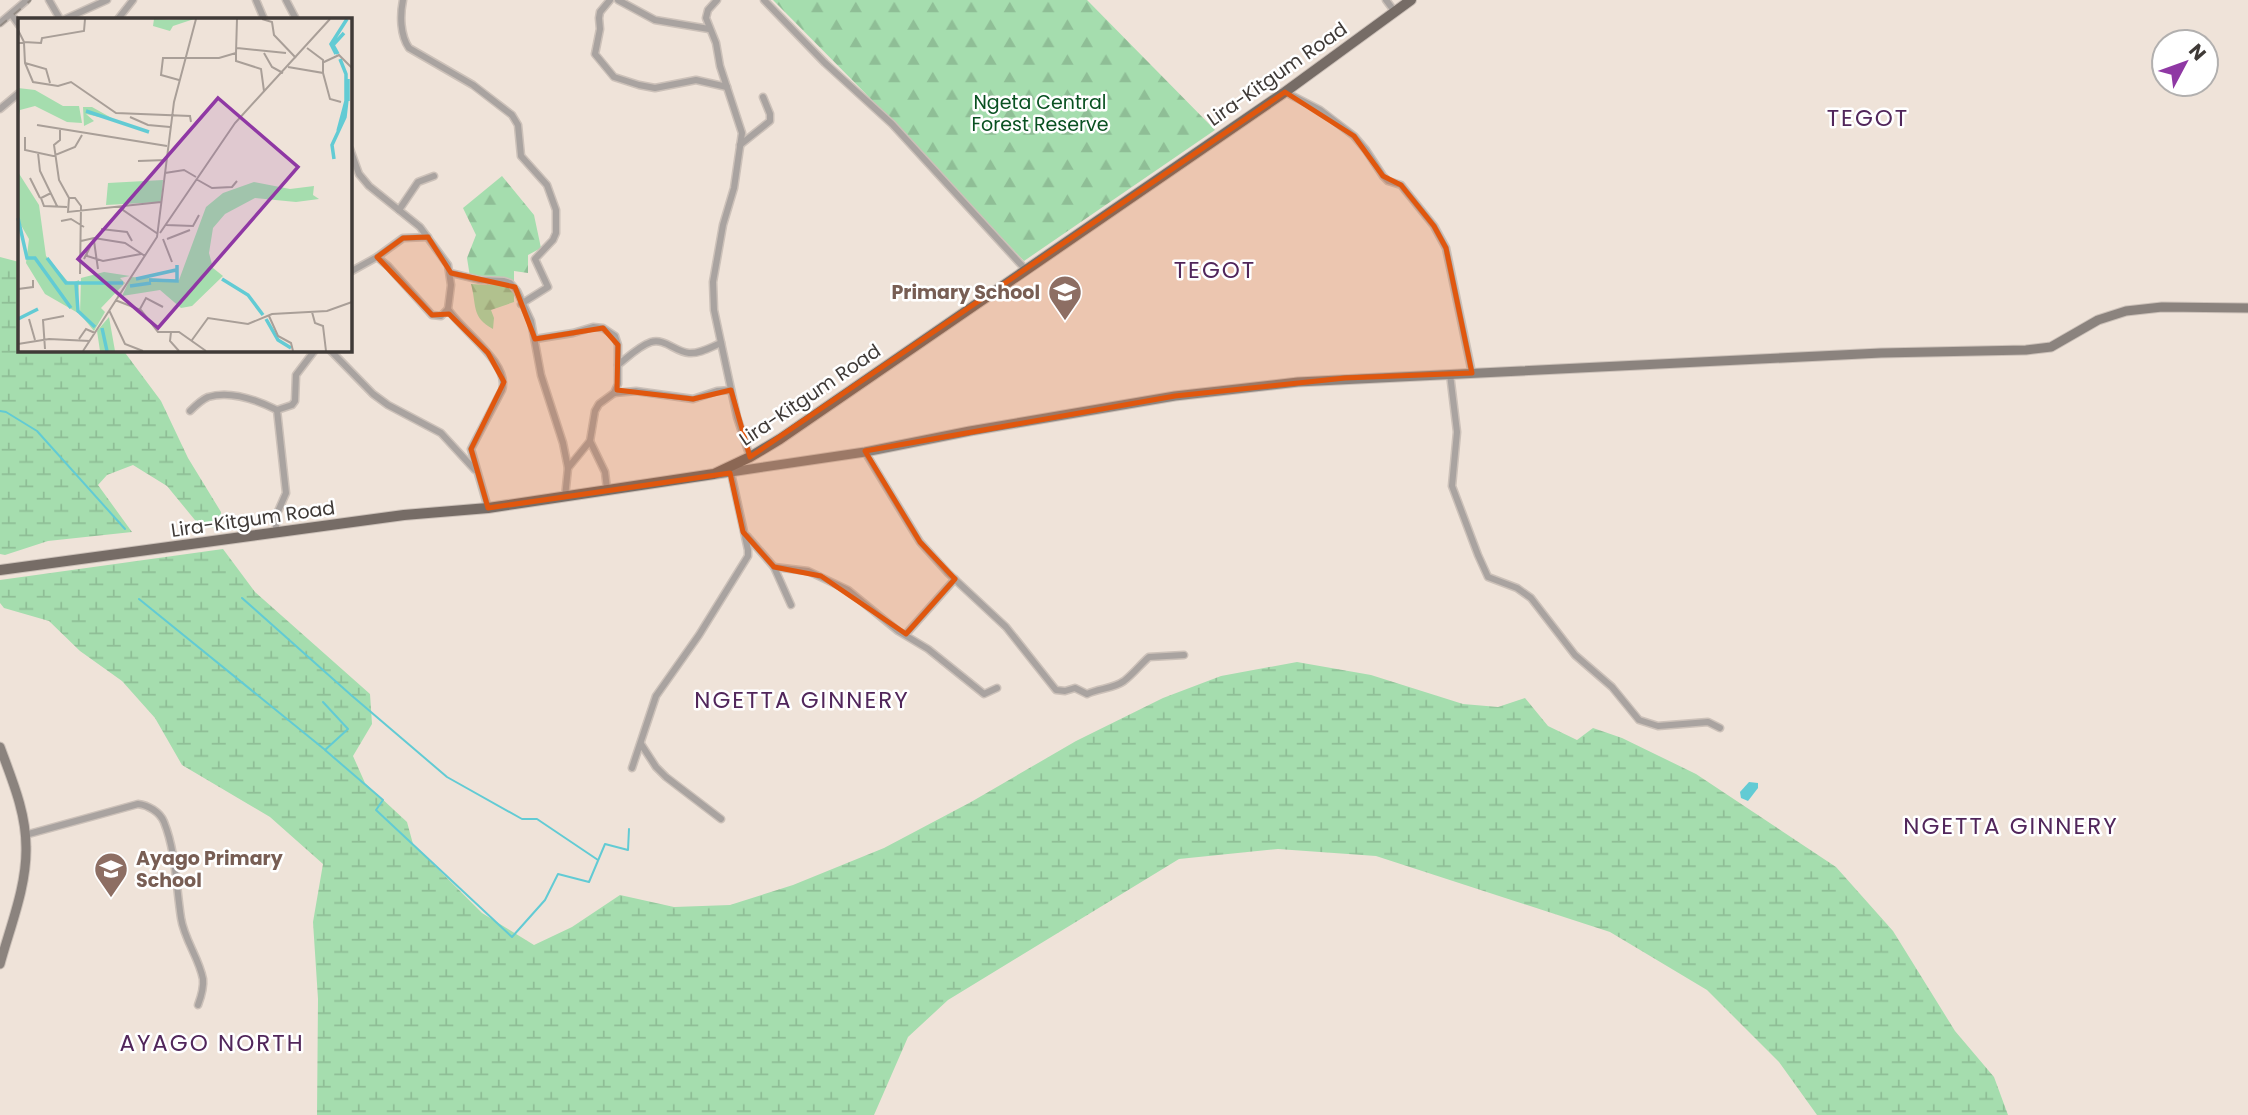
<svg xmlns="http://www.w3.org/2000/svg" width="2248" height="1115" font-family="Poppins,sans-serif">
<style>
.forest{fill:url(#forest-firs)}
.wetland{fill:url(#wetland-marsh)}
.water{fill:#62cbd4}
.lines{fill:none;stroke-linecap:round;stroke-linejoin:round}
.stream{stroke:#62cbd4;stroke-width:2}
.street-casing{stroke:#ccc1b9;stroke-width:9}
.secondary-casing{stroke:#ccc1b9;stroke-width:11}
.primary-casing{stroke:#ccc1b9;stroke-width:12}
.street{stroke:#a9a3a0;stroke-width:6}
.secondary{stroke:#8b837e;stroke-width:9}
.primary{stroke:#766c66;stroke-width:10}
.rail{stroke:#938b84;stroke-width:2;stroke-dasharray:9 9;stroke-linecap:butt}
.marked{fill:#e0570e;fill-opacity:0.2;stroke:#e0570e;stroke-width:5;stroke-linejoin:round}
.labels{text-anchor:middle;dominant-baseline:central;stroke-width:5;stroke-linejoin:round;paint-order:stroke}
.street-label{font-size:19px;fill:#3f3a37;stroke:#fff}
.park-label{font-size:19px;fill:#095121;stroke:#fff}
.education-label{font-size:19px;font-weight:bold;fill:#785e54;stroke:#fff;text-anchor:end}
.quarter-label{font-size:23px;letter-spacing:2px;fill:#51265b;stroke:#fff}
.inset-river{fill:none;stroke:#62cbd4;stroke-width:3.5}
.inset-road{fill:none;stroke:#a99f98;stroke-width:2}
.view{fill:#8f38a4;fill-opacity:0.15;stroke:#8f38a4;stroke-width:3.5}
.inset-edge{fill:none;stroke:#3f3a37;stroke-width:3.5}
</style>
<defs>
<pattern id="forest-firs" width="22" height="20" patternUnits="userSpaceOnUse" patternTransform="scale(1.75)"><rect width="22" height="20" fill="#a5ddae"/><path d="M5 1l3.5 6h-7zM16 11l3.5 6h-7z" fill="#8fbe96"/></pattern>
<pattern id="wetland-marsh" width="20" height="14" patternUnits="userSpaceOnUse" patternTransform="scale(1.75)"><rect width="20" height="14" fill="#a5ddae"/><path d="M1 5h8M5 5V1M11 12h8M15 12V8" fill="none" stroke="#8fbe96"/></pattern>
</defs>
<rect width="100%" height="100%" fill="#efe3d9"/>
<g class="forest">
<polygon points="773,0 1087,0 1215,130 1024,261 865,93"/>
<path d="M502,176L534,215L541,248L528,255V273L514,271V302L491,310L494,318L493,329C471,317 477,306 471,284L487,285L485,279L470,277L467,258L476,235L463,208Z"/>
</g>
<g class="wetland">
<polygon points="0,257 19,262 19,350 123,350 161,401 188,458 221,512 220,529 199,525 167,486 133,465 107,475 98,485 132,532 48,541 5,555 0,554"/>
<polygon points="223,549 255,592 370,694 372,724 353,756 365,783 407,822 413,844 482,913 534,945 572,927 620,895 674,907 730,905 793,885 884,848 971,802 1076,741 1163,698 1221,676 1297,662 1371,675 1463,704 1498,707 1525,698 1548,726 1577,740 1593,728 1622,738 1696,774 1836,867 1893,931 1955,1031 1994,1077 2008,1115 1817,1115 1779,1062 1707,990 1610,932 1376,856 1278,849 1179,859 948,1000 908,1037 874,1115 317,1115 318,999 313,922 323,864 270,817 182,765 155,718 122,681 80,651 49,621 4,608 0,603 0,580"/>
</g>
<polygon class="water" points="1749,782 1758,783 1758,788 1748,801 1741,798 1740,792"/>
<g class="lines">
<g class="stream">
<polyline points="0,411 6,412 37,431 125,529"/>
<polyline points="242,598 351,695 447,777 522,819 537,819 598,860"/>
<polyline points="139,599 324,749"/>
<polyline points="323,702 348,729 325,750 383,800 376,810 512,937 545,900 558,874 589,882 605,844 628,850 629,829"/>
</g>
<g class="street-casing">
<g id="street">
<polyline points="49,0 60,19"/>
<polyline points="256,0 264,19"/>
<polyline points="286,0 296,19"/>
<path d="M403,0C400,15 400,35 409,48L473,85L512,115L518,125L521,156L547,185L556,210V233L553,240L535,259L548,287L521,304"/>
<polyline points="610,0 600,12 599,18 600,29 595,54 614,77 639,85 655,88 696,80 727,87"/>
<polyline points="618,0 655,20 709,29"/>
<polyline points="717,0 708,10 706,18 716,43 720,66 742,133 734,188 723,225 713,282 714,310 737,417 750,457"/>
<polyline points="764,0 825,63 892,124 1026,270"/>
<polyline points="1386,0 1395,12"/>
<polyline points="11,14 19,25"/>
<polyline points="65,19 107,0"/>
<polyline points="118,19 133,0"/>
<polyline points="0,23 27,0"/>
<polyline points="1285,92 1320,110 1354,136 1366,150 1383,176 1388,181 1401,185 1434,226 1446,248 1472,373"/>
<polyline points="0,109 19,93"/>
<polyline points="740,145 770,121 770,114 763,97"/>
<path d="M350,149L359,174L369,186L420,227L448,265L451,285L448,309C461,330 511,364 502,390L471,449L488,508"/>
<polyline points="399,210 418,182 434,176"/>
<polyline points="377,257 403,238 428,237"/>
<polyline points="350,272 377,257 388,266 432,315 441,316 448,309"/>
<polyline points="451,273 480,280 504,281 510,283 517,291 531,321 541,375 563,443 568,468 565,497"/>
<polyline points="535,339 573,333 593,327 603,328 615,336 618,345 618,384 614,393 599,404 595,411 590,441 568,468"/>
<polyline points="330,350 373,394 388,405 441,433 475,470"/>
<path d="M618,365C628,357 639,346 651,342C665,338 675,352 689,353C700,354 711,347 721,343"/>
<polyline points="1450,374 1457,432 1452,486 1478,555 1488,577 1517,588 1531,598 1575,655 1612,687 1639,720 1658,726 1708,722 1720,728"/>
<polyline points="614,393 636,391 693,399 717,391 731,390"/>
<path d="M190,411C195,406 201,400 208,397C230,390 257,400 277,410L292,405L295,401L296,375L315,350"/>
<polyline points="590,441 605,472 607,489"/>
<path d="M865,452L920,542L948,573L1006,627L1056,690L1065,691L1075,688L1087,694C1099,688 1113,689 1124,681C1133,674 1141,664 1149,657L1184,655"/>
<polyline points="276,532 276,516 286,493 277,410"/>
<polyline points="747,536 774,567 791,605"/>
<polyline points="774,567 808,571 848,590 898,631 928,649 984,694 997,688"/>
<polyline points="906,634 955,579"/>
<polyline points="641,744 656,767 666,777 721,819"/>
<polyline points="632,768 656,696 699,635 748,556 748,550 731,473"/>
<path d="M25,835L138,804C148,805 160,812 164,822C176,852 176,886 181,918C184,939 199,958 203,979C204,988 201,997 198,1005"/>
</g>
</g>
<g class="secondary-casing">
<g id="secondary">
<polyline points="717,474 865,452 970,431 1175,396 1298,382 1881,353 2026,350 2051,347 2098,320 2126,311 2162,307 2248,308"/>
<path d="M0,747C12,780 26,812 26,847C27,886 10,927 0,964"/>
</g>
</g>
<g class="primary-casing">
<polyline id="primary" points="0,570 404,515 488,508 714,474 750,457 780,439 1285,92 1411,0"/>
</g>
<use href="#street" class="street"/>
<use href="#secondary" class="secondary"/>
<use href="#primary" class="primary"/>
<polyline class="rail" points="0,26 31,0"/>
</g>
<path class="marked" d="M1285,92L1354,136L1383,176L1401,185L1434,226L1446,248L1472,373L1345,378L1175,396L865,451L920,542L955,579L906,634L821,576L774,567L743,532L730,473L488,508L471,449L504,382L488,353L449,314L432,315L377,257L403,238L428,237L451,273L515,287L535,339L603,328L618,345L617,390L693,399L731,390L750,457Z"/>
<defs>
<g id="school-pin" transform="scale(1.75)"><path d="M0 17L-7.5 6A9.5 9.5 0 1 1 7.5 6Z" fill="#8d6e63" stroke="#fff"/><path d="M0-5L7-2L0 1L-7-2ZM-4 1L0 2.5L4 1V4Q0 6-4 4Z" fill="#fff"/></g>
</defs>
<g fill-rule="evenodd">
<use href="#school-pin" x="1065" y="292"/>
<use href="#school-pin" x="111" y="869"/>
</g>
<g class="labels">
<g class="street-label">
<text transform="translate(1277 74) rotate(-35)">Lira-Kitgum Road</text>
<text transform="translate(810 395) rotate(-34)">Lira-Kitgum Road</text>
<text transform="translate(253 519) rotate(-8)">Lira-Kitgum Road</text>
</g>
<g class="park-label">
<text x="1040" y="102">Ngeta Central<tspan x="1040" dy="22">Forest Reserve</tspan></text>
</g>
<g class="education-label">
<text x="1040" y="292">Primary School</text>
<text x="136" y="858" text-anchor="start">Ayago Primary<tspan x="136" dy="22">School</tspan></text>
</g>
<g class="quarter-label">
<text x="1868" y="118">TEGOT</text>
<text x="1215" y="270">TEGOT</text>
<text x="802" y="700">NGETTA GINNERY</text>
<text x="2011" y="826">NGETTA GINNERY</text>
<text x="212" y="1043">AYAGO NORTH</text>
</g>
</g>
<g transform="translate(18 18)">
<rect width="334" height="334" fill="#efe3d9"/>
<path d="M145,162L143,184L88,187L90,165Z" fill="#a5ddae"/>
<path d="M136,1L151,2L176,1L155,8L152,13L135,8ZM0,70L17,72L45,88H61L64,105L49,104L17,88L2,92L0,102ZM65,89H74L99,103L68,96L76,103L66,108ZM0,154L21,187L28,238L52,266L61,262L60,295L27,276L8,245L11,221L0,202ZM236,164L272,171L296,168L295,177L301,181L278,184L237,180L207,196L195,210L191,235L195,250L205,258L174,288L163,290L142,272L104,278L113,259L161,262L188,189L205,175ZM86,254L112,258L102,260L107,265L83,290L87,294L76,313L62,296L63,260ZM91,299L97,333H82L79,313Z" fill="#a5ddae"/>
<path class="inset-river" d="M318,36L313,26L329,1M320,36L315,27L326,15M330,83V61M68,93L131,114M320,113L328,83V56L322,41M316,141L314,127L327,99L330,73M0,200L9,240H17L53,290M29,240L48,265H105M118,261L158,252M204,261L230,277L245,297M131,262L159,263V247M58,266L60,293L77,309M112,268L133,265M0,301L20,291M248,301L260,322L273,330M84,310L89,333"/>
<path class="inset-road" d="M244,1L254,4L256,17L278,40M0,12L6,24L23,25L24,20L66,13L67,1M0,25H6L7,45L15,64L40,68L53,64L98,95L172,98L173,104M219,30L268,35M289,30L305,42V55M218,35V43L243,51L246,73M246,35L254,49L265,55M306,44L321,37L334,50M7,45L28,51L32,65M270,49L305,55L312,81L323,84M161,62L143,57L145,40H201L218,35L219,1M112,99L130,107L152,109M19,107L149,128M42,111V122L36,127L41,162L51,180L50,194L143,184M7,119V132L35,138L57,129L64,117M20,135L22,153L39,188M120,143L148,142M147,155L166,152L178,159M12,160L22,180M178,161L194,170L214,169L219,163M33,175L23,180L26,188L49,189M51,180H57L63,188L62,256M106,187L105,192L140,216M43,203L53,201L66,209M148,207L175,208L181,197M83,211L109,214L114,223M142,215L217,105L312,1M145,221L154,244M149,221L172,212M63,223L76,220L107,225L127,238M76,223L80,251M68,231L69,238L85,243L123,236M66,241L76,221M0,271L15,269V262M97,282L123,292L140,314H161L188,333M122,291L128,280L145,289M91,292L107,326L125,333M294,294L297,305L305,308L308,333M251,298L260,318L273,325L275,333M11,301L17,322M153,314L152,323L161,333M61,321L68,311L77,315M174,322L190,300L230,306L254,296L309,293L334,284M0,326L31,321L72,323M27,331L25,302L46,298M65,333L139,219L156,84L178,1"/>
<path class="view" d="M200,80L280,149L140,310L60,241Z"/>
<rect width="334" height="334" class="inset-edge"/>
</g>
<g transform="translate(2185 63) rotate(49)"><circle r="33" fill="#ffffff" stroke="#b2b0af" stroke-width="2"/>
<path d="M0-5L12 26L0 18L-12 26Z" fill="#8f38a4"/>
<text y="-10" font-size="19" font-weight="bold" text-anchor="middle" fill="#3f3a37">N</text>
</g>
</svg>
